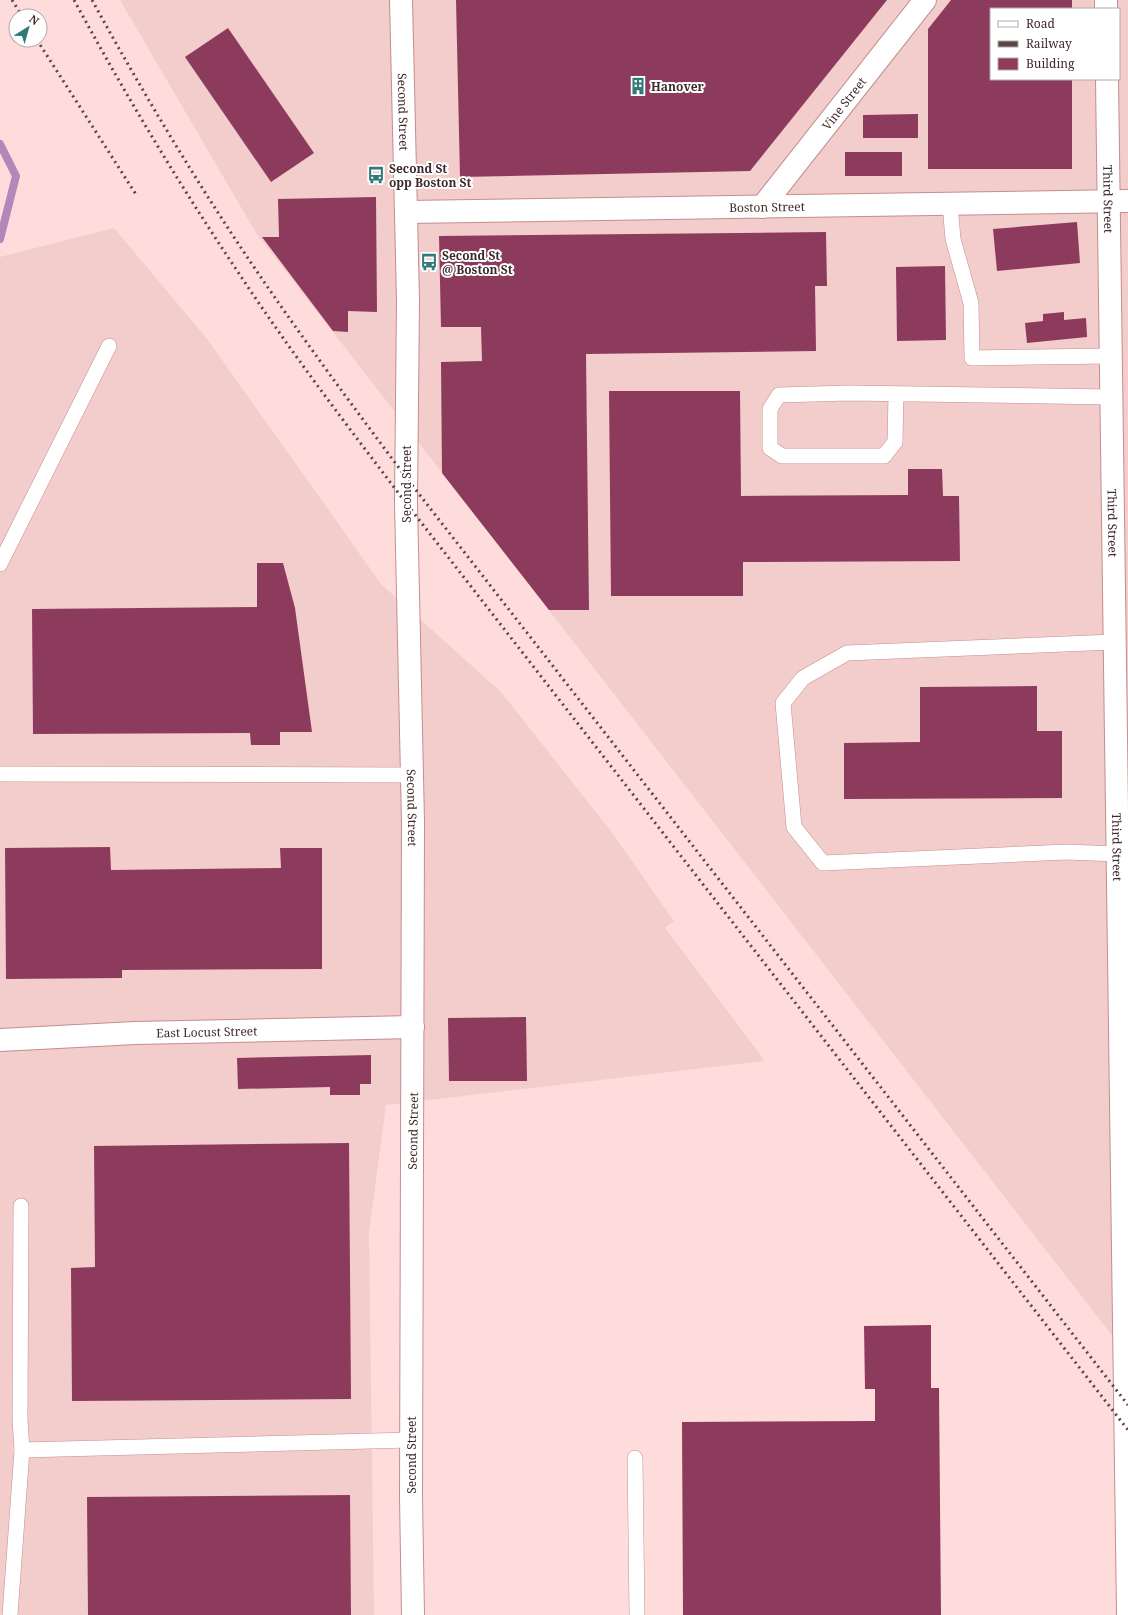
<svg xmlns="http://www.w3.org/2000/svg" width="1128" height="1615" font-family="'Noto Serif',serif">
<style>
.built{fill:#f3cccc;fill-rule:evenodd}
.lines{fill:none;stroke-linecap:round;stroke-linejoin:round}
.stream{stroke:#b487bb;stroke-width:8}
.building{fill:#8c3b5c}
.lane-casing{stroke:#c38e8f;stroke-width:16}
.street-casing{stroke:#c38e8f;stroke-width:24}
.secondary-casing{stroke:#c38e8f;stroke-width:24}
.lane{stroke:#fff;stroke-width:15}
.street{stroke:#fff;stroke-width:22}
.secondary{stroke:#fff;stroke-width:22}
.rail{stroke:#5b4444;stroke-width:3;stroke-dasharray:2 4;stroke-linecap:butt}
.labels{text-anchor:middle;dominant-baseline:central;stroke-width:4;stroke-linejoin:round;paint-order:stroke}
.poi-label{font-size:12px;font-weight:bold;fill:#3f292a;stroke:#fff;text-anchor:start}
.street-label{font-size:12px;fill:#3f292a;stroke:#fff}
</style>
<rect width="100%" height="100%" fill="#ffdcdc"/>
<g class="built">
<path d="M120,0H1128V1356L256,233ZM991,9H1119V79H991Z"/>
<polygon points="114,228 208,340 381,584 501,692 610,830 674,921 665,928 765,1061 386,1105 369,1232 374,1615 0,1615 0,257"/>
</g>
<g class="lines">
<polyline class="stream" points="0,144 16,176 0,239"/>
</g>
<g class="building">
<polygon points="456,0 887,0 750,171 460,177"/>
<polygon points="951,0 1072,0 1072,9 991,9 991,79 1072,79 1072,169 928,169 928,29"/>
<polygon points="228,28 314,153 271,182 185,57"/>
<polygon points="918,114 918,138 863,138 863,115"/>
<rect x="845" y="152" width="57" height="24"/>
<polygon points="376,197 377,312 348,311 348,332 333,331 262,237 279,237 278,199"/>
<polygon points="1077,222 1080,263 997,271 993,229"/>
<polygon points="826,232 827,286 815,286 816,351 586,354 589,610 549,610 442,473 441,362 482,361 481,327 441,327 439,236"/>
<polygon points="945,266 946,340 897,341 896,267"/>
<polygon points="1064,312 1064,320 1086,318 1087,337 1027,343 1025,323 1043,321 1043,314"/>
<polygon points="609,391 740,391 741,496 908,495 908,469 942,469 943,496 959,496 960,561 743,562 743,596 611,596"/>
<polygon points="257,563 283,563 295,608 312,732 280,732 280,745 251,745 250,733 33,734 32,609 257,607"/>
<polygon points="1037,686 1037,731 1062,731 1062,798 844,799 844,743 920,742 920,687"/>
<polygon points="110,847 111,870 281,868 280,848 322,848 322,969 122,970 122,978 6,979 5,848"/>
<polygon points="526,1017 527,1081 449,1081 448,1018"/>
<polygon points="371,1055 371,1084 360,1084 360,1095 330,1095 330,1087 238,1089 237,1058"/>
<polygon points="349,1143 351,1399 72,1401 71,1268 95,1267 94,1146"/>
<polygon points="931,1325 931,1388 939,1388 941,1615 683,1615 682,1422 875,1421 875,1389 865,1389 864,1326"/>
<polygon points="350,1495 351,1615 88,1615 87,1497"/>
</g>
<g class="lines">
<g class="lane-casing">
<g id="lane">
<polyline points="950,204 953,239 971,303 972,358 1110,356"/>
<polyline points="896,394 895,442 884,456 782,456 770,448 770,409 779,395 849,393 1111,397"/>
<polyline points="0,564 109,346"/>
<polyline points="1114,642 847,653 803,678 783,703 794,827 823,863 1066,852 1117,854"/>
<polyline points="0,774 412,775"/>
<polyline points="21,1206 20,1420 22,1450 411,1440"/>
<polyline points="635,1458 637,1615"/>
<polyline points="10,1615 22,1450"/>
</g>
</g>
<g class="street-casing">
<g id="street">
<polyline points="1106,0 1106,9"/>
<path id="s1" d="M1107,79L1128,1615"/>
<path id="s2" d="M762,207L925,0"/>
<path id="s3" d="M0,1040L135,1033L413,1027"/>
</g>
</g>
<g class="secondary-casing">
<g id="secondary">
<path id="s4" d="M401,0L408,300L406,503L413,822L411,1497L413,1615"/>
<path id="s5" d="M406,212L1128,201"/>
</g>
</g>
<use href="#lane" class="lane"/>
<use href="#street" class="street"/>
<use href="#secondary" class="secondary"/>
<g class="rail">
<polyline points="12,0 22,16"/>
<path d="M74,0C125,94 180,186 240,275C292,354 349,428 406,503L1128,1430"/>
<path d="M92,0C143,93 198,185 258,273C305,342 355,409 405,476L1128,1405"/>
<polyline points="37,40 137,196"/>
</g>
</g>
<defs>
<g id="building-bare" transform="scale(1.38)"><path d="M-4-6H4V6H1V3H-1V6H-4ZM-2.5-4.3h1.7v1.8h-1.7ZM.8-4.3h1.7v1.8H.8ZM-2.5-1h1.7V.8h-1.7ZM.8-1h1.7V.8H.8Z" fill="#307a7b" stroke="#fff" stroke-width="2.5" paint-order="stroke"/></g>
<g id="bus-bare" transform="scale(1.38)"><path d="M-5-6H5V4H4V6H2V4H-2V6H-4V4H-5ZM-3.5-4V0h7V-4ZM-3.5 1.2v1.5H-2V1.2ZM2 1.2v1.5H3.5V1.2Z" fill="#307a7b" stroke="#fff" stroke-width="2.5" paint-order="stroke"/></g>
</defs>
<g fill-rule="evenodd">
<use href="#building-bare" x="638" y="86"/>
<use href="#bus-bare" x="376" y="175"/>
<use href="#bus-bare" x="429" y="262"/>
</g>
<g class="labels">
<g class="poi-label">
<text x="651" y="86">Hanover</text>
<text x="389" y="168">Second St<tspan x="389" dy="14">opp Boston St</tspan></text>
<text x="442" y="255">Second St<tspan x="442" dy="14">@ Boston St</tspan></text>
</g>
<g class="street-label">
<text stroke="none"><textPath href="#s2" startOffset="132">Vine Street</textPath></text>
<text stroke="none"><textPath href="#s4" startOffset="112">Second Street</textPath></text>
<text stroke="none"><textPath href="#s1" startOffset="120">Third Street</textPath></text>
<text stroke="none"><textPath href="#s5" startOffset="361">Boston Street</textPath></text>
<text transform="translate(406 484) rotate(-90)">Second Street</text>
<text stroke="none"><textPath href="#s1" startOffset="444">Third Street</textPath></text>
<text stroke="none"><textPath href="#s4" startOffset="808">Second Street</textPath></text>
<text stroke="none"><textPath href="#s1" startOffset="768">Third Street</textPath></text>
<text stroke="none"><textPath href="#s3" startOffset="207">East Locust Street</textPath></text>
<text transform="translate(413 1131) rotate(-89)">Second Street</text>
<text transform="translate(411 1455) rotate(-90)">Second Street</text>
</g>
</g>
<rect x="990" y="8" width="130" height="72" fill="#ffffff" stroke="#b2a9aa"/>
<rect x="998" y="21" width="20" height="6" fill="#ffffff" stroke="#b2a9aa"/>
<text x="1026" y="28" font-size="12" fill="#3f292a">Road</text>
<rect x="998" y="41" width="20" height="6" fill="#5b4444" stroke="#b2a9aa"/>
<text x="1026" y="48" font-size="12" fill="#3f292a">Railway</text>
<rect x="998" y="58" width="20" height="12" fill="#8c3b5c" stroke="#b2a9aa"/>
<text x="1026" y="68" font-size="12" fill="#3f292a">Building</text>
<g transform="translate(28 28) rotate(37)"><circle r="19" fill="#ffffff" stroke="#b2a9aa"/>
<path d="M0-3L7 15L0 10L-7 15Z" fill="#307a7b"/>
<text y="-6" font-size="11" font-weight="bold" text-anchor="middle" fill="#3f292a">N</text>
</g>
</svg>
